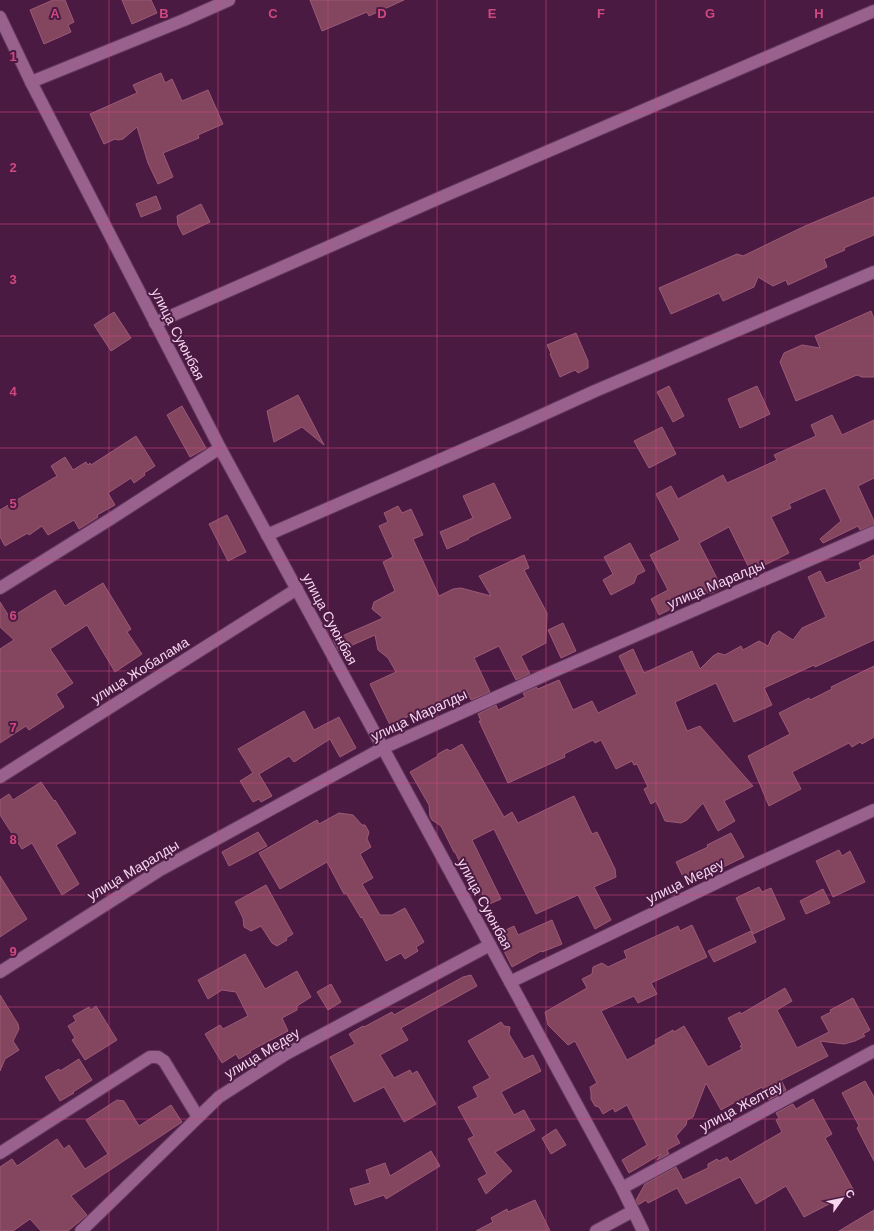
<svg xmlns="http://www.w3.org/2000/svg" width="874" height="1231" font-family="Helvetica,sans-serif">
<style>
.building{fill:#84455f;stroke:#9c5a75}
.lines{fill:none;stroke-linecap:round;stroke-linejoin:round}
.minor-casing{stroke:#63385c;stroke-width:14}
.minor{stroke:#99628e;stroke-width:12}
.grid{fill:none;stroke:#cf4880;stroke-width:1;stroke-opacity:0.55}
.labels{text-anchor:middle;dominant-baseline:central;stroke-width:4;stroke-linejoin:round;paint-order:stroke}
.street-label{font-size:14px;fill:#f6d7ef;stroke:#4b1a43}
.grid-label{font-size:13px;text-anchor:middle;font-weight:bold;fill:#cf4880;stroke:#4b1a43;stroke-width:4;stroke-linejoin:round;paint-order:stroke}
</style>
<rect width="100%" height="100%" fill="#4b1a43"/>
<g class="building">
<polygon points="53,0 65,0 74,22 68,25 71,32 44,44 30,10"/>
<polygon points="122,0 151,0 157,13 132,24"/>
<polygon points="310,0 404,0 369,16 367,12 322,31"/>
<polygon points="161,73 165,83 172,79 182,101 208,90 223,124 198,135 199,138 163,153 173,177 158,184 148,163 137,127 123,139 118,140 115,139 104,144 90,114 137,93 133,85"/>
<polygon points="156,196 161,209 141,217 136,204"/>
<polygon points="874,197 874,235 844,248 845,250 824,259 827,267 788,285 786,280 773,286 758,277 754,287 723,301 719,293 671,314 659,288 737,254 743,256 805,226"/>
<polygon points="201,204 210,222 183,235 178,225 177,216"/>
<polygon points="871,311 874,319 874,377 862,377 857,375 796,401 780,362 784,353 802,345 820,348 815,336"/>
<polygon points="114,312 131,338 111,351 94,325"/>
<polygon points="576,333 588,361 588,368 578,373 575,370 560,377 550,354 551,353 547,345"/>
<polygon points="669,386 684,416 673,422 657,392"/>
<polygon points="757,386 770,414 740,428 728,399"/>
<polygon points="298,395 324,445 302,427 274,442 267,411"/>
<polygon points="182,406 206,448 190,457 167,415"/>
<polygon points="832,415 842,435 874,420 874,478 858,486 874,521 874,525 860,530 858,526 823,543 820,539 841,521 825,488 789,504 791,508 771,517 789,553 751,572 729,527 699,543 722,588 710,594 709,592 692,601 691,599 659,615 651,599 668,590 650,555 680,540 656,494 671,486 678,499 723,475 727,483 777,460 774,455 816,436 811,425"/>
<polygon points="662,427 676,454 649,468 634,441"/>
<polygon points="136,436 155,466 144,473 145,475 134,483 131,478 108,493 115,505 97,515 98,517 79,529 74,520 48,535 42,526 29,535 28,533 5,546 0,537 0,510 57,476 51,466 65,457 73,470 86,462 88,465 90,463 91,465"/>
<polygon points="494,483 511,518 468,538 469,539 447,549 440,532 473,518 463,496"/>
<polygon points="398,506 402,513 411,509 423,535 413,539 439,596 453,589 461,588 491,596 479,576 524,555 529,568 524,570 547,613 546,643 521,656 530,674 516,680 499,646 474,658 490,692 471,700 466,689 390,725 370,684 396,672 388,658 378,650 375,635 339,651 333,640 383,618 372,609 374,602 395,591 383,562 393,557 379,526 388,522 384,513"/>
<polygon points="227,515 246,552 228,561 209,524"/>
<polygon points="630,543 645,571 637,575 634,583 611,595 603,580 613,574 604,557"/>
<polygon points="874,555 874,640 815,667 814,665 764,688 772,705 734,722 716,683 675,702 687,731 700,726 753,786 724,801 735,821 718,831 703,803 687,820 681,823 665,821 656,801 651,804 644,789 648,787 637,764 634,765 632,761 616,769 601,740 595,743 593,740 564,754 565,757 508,783 479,721 481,721 478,714 496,705 498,710 525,697 523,693 536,687 538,689 559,680 573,710 592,701 598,713 637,694 619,656 633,649 644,673 692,651 700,669 713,656 718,653 725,655 741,646 743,650 759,641 768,646 773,635 779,631 793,640 802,628 826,617 808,577 820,571 826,583 861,569 859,563"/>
<polygon points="103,583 131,629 127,632 142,654 115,672 87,625 50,649 73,683 56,694 64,707 29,730 26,726 0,743 0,649 14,640 0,627 0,602 10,618 55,590 65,606"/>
<polygon points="563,623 576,651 561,658 548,630"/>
<polygon points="874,666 874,737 862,744 860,742 852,747 849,743 792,772 801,789 769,806 748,756 790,734 779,713 809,698 810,700 832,689 831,687"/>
<polygon points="304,711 314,730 339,717 356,748 340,757 330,739 294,762 289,756 259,774 272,796 261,802 259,799 253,802 240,781 253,773 238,749"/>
<polygon points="462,744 504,817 512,812 518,823 574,796 592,834 597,832 615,869 616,877 594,887 611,920 595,929 578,895 536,914 494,829 472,840 501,899 487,905 481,891 475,889 466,871 464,871 455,852 454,852 441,826 432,820 430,816 429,805 410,772 438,756 438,754 447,749 450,751"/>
<polygon points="41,782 54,801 55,800 76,833 56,845 79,884 62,895 32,843 22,849 0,815 0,800 9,794 13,800"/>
<polygon points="339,813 353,815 362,825 365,825 369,832 367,839 371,847 360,854 373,878 362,884 380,915 392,915 405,908 424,942 416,947 418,951 405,959 401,953 386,961 362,917 361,918 346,893 344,894 327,862 280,889 259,853 317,820 319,824"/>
<polygon points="258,832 267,846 229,866 222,852"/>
<polygon points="731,833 744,857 719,869 686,883 676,862 708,847 707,845"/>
<polygon points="839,850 842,856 850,851 865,882 833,897 816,861"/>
<polygon points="0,876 27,919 0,937"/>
<polygon points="266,885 293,934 286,938 287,940 277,946 272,943 261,926 251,931 244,927 243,918 235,902"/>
<polygon points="759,887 762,892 771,888 785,919 753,934 736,898"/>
<polygon points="823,889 830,903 806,914 800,901"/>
<polygon points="552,920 562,944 542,952 541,951 512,967 496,935 514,926 518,935"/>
<polygon points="692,925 707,957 651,983 657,994 638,1003 634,996 601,1011 627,1060 656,1044 655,1040 673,1030 674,1032 684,1026 708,1067 742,1049 740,1046 742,1045 728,1018 740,1012 741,1014 785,988 792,1001 777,1010 797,1048 829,1032 821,1017 831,1012 830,1010 853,998 870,1030 863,1034 865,1036 855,1041 844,1044 820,1041 828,1056 781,1080 786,1090 769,1100 762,1087 721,1110 706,1083 693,1117 687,1120 686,1125 676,1136 680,1143 667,1150 669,1154 657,1160 661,1154 629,1173 622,1160 647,1145 627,1105 615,1112 613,1108 603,1114 599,1107 595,1106 591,1099 591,1093 590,1087 597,1083 575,1041 568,1045 548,1025 545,1012 587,988 582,979 592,974 593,967 602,963 608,967 627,958 624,951 678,926 680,931"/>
<polygon points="751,931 756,942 714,962 708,951"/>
<polygon points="245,954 265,989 297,971 311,997 297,1006 297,1010 282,1018 288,1031 250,1051 251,1052 239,1059 236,1054 222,1063 205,1034 220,1025 223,1029 248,1016 236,992 222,990 208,999 198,980"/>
<polygon points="471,975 477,986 401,1028 408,1040 380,1055 394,1078 410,1070 412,1074 417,1071 436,1104 404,1122 384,1087 354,1102 330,1057 355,1044 349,1034 363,1026 364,1027 392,1012 394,1015 463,977"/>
<polygon points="331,984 341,1002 328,1010 317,992"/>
<polygon points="0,995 18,1024 19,1029 13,1041 19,1050 5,1059 0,1071"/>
<polygon points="96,1006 117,1040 85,1060 72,1040 75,1038 68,1026 76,1021 73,1016 89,1007 91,1010"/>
<polygon points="501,1022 504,1026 510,1027 509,1034 524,1059 533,1055 541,1071 501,1092 514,1115 524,1110 535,1130 495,1152 512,1171 486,1194 478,1179 487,1174 468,1139 474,1136 458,1107 478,1097 473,1087 490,1078 468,1041"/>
<polygon points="79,1059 92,1080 73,1092 74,1093 60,1101 45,1077 59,1069 60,1071"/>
<polygon points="865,1081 874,1097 874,1161 857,1128 859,1126 842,1093"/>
<polygon points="813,1099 832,1134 825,1138 854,1191 804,1217 786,1186 756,1204 740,1177 686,1204 677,1188 648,1203 646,1200 638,1205 636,1200 645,1184 676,1167 683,1180 708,1168 708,1164 717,1159 719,1161 727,1157 730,1162 782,1132 776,1120 779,1118 776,1113 793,1104 796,1109"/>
<polygon points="117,1100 124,1101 139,1126 171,1105 182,1122 71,1196 87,1215 68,1231 41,1231 30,1219 13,1231 0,1231 0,1167 12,1159 17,1166 57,1139 64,1149 69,1145 85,1169 108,1154 86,1120"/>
<polygon points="556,1129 566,1145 551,1154 542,1138"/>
<polygon points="431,1151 440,1166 386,1199 384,1195 355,1205 350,1189 370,1183 366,1170 385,1163 390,1176"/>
<polygon points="535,1200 550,1231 476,1231 493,1222 491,1218 507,1209 508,1212"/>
<polygon points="874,1210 874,1231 839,1231"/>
</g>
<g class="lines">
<g class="minor-casing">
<g id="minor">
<polyline points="0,17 31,82 220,448 622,1188 643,1231"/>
<polyline points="31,82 184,20 229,0"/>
<polyline points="155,323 444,196 874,11"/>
<polyline points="267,535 520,425 595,391 874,272"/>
<polyline points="0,588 112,518 220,448"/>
<polyline points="0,777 297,589"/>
<polyline points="0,972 160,870 383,748 554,671 874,532"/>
<polyline points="510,982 741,871 874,810"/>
<polyline points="0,1153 150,1057 158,1057 164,1061 198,1117"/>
<polyline points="622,1188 874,1051"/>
<polyline points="81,1231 219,1097 286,1054 490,945"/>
<polyline points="596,1231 633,1211"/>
</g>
</g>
<use href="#minor" class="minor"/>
</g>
<path class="grid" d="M109,0V1231M218,0V1231M328,0V1231M437,0V1231M546,0V1231M656,0V1231M765,0V1231M0,112H874M0,224H874M0,336H874M0,448H874M0,560H874M0,671H874M0,783H874M0,895H874M0,1007H874M0,1119H874"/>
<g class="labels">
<g class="street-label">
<text transform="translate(178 334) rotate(63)">улица Суюнбая</text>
<text transform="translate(716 584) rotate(-23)">улица Маралды</text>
<text transform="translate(330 619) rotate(62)">улица Суюнбая</text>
<text transform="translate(140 670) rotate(-32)">улица Жобалама</text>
<text transform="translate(419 715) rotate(-25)">улица Маралды</text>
<text transform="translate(133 870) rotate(-31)">улица Маралды</text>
<text transform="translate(685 881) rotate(-26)">улица Медеу</text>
<text transform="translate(485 904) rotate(62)">улица Суюнбая</text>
<text transform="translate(262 1053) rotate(-31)">улица Медеу</text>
<text transform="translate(741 1106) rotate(-28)">улица Желтау</text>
</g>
</g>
<g class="grid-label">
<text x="55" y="18">A</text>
<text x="164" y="18">B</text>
<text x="273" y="18">C</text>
<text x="382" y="18">D</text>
<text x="492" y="18">E</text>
<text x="601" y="18">F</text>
<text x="710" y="18">G</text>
<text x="819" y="18">H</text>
<text x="13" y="61">1</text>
<text x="13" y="172">2</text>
<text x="13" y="284">3</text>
<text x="13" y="396">4</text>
<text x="13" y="508">5</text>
<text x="13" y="620">6</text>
<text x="13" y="732">7</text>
<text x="13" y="844">8</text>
<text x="13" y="956">9</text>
</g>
<g transform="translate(842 1199) rotate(57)" stroke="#4b1a43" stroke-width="3" paint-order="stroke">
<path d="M0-3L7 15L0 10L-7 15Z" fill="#f6d7ef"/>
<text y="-6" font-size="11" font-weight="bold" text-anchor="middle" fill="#f6d7ef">С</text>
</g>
</svg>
